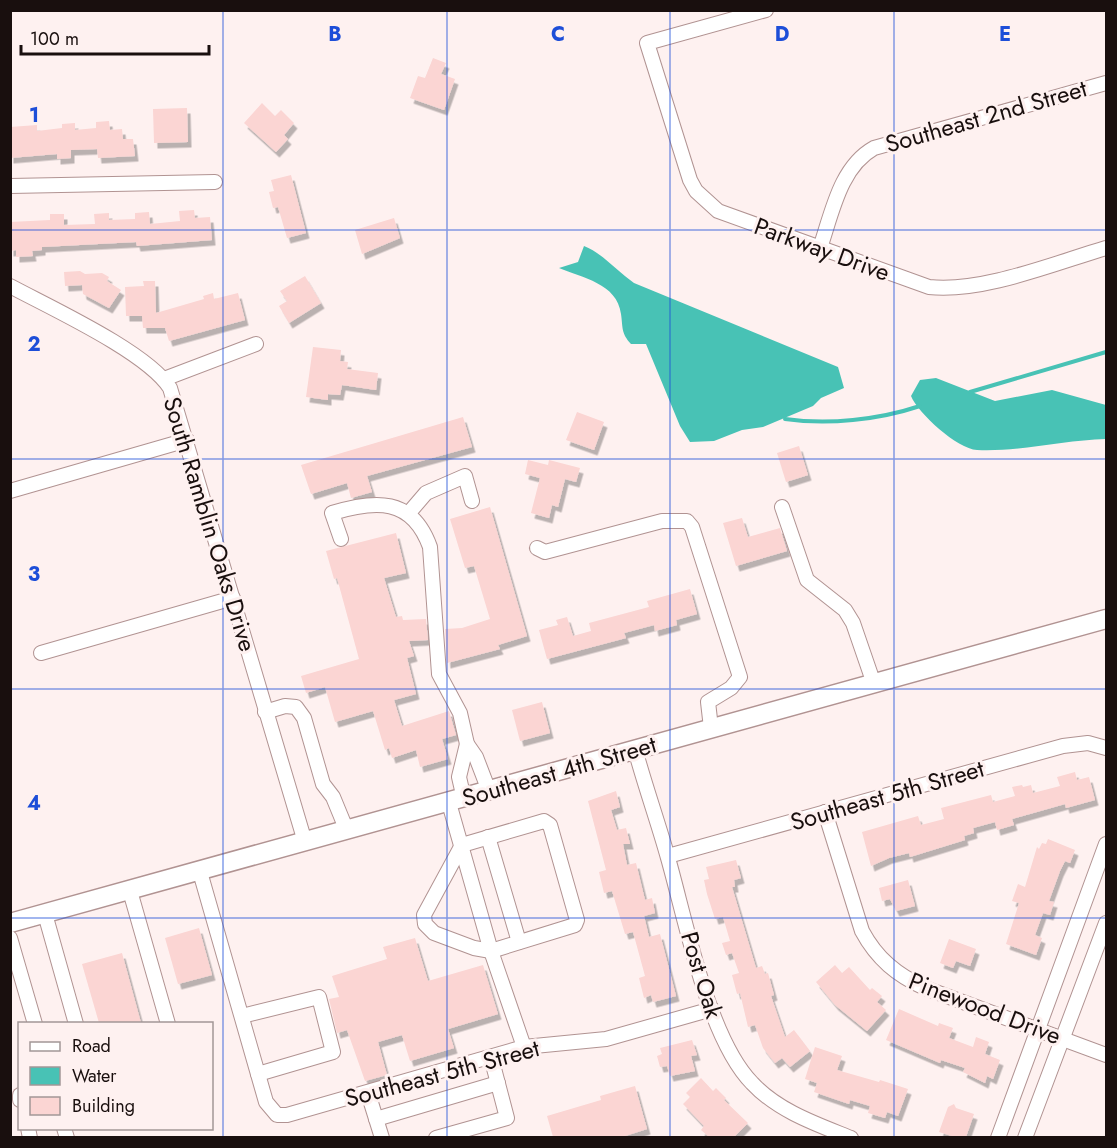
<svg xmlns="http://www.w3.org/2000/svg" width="1117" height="1148" font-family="Jost,sans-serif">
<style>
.water{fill:#48c2b5}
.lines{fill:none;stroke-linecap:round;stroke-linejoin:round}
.stream{stroke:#48c2b5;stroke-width:4}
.building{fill:#fbd5d3;filter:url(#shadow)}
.minor-casing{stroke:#b19392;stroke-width:16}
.major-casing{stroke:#b19392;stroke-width:21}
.minor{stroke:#fff;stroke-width:14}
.major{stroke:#fff;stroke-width:18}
.grid{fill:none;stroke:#1d4ed8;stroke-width:1.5;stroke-opacity:0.55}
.labels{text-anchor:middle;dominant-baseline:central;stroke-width:6;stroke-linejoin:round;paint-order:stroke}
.street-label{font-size:24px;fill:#190f0e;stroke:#fef1f0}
.grid-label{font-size:20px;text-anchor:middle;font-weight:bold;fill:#1d4ed8;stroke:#fef1f0;stroke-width:6;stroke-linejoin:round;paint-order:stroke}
</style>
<defs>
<filter id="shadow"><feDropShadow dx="3.5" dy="5.5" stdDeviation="0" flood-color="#0004"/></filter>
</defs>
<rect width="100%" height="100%" fill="#fef1f0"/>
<g class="water">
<path d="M584,246C602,253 617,271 634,283L838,367L844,388L821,398L813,406L763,427L742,430L714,441L690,442L680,426L646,344H631C621,333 623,328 621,314C617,283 582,278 559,268L578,262Z"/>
<path d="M936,378L995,401L1052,390L1106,405V439C1064,440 1020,452 977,450C957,449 918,413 911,396L920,380Z"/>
</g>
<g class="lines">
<g class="stream">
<polyline points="970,392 1106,352"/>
<path d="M785,419C828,425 878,420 920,406"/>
</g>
</g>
<g class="building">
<polygon points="433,58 446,63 441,74 455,79 444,110 410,98 418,76 425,78"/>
<polygon points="262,103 275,116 281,110 294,123 284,135 288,139 276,152 244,123"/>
<polygon points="187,108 188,142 154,143 153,109"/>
<polygon points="109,121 110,130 122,129 123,139 133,139 135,156 98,158 97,149 71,150 71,158 57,159 57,154 10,158 10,127 37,125 37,131 62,128 62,124 75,123 75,130 96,128 96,122"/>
<polygon points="291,175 306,233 287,238 278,207 273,208 269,192 274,191 271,180"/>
<polygon points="194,210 195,218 210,217 212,240 137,246 136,242 42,247 42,250 32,251 33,256 16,257 16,250 10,251 10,222 50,220 50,214 64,214 64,225 95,224 94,214 109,213 109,220 135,219 135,213 149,212 150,224 180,221 179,211"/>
<polygon points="394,218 400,238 362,254 355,230"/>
<polygon points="80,271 85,274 102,273 109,277 107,281 121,290 109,308 83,294 82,285 65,286 64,272"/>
<polygon points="305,276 321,303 289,323 279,306 287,301 280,291"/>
<polygon points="143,281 155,281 156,313 204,299 203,296 213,293 214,299 238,293 245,320 169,341 165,328 143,328 142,316 126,316 125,287 144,286"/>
<polygon points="313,347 341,350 340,361 348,362 347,369 378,373 376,390 342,385 340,395 328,394 328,400 306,397"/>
<polygon points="577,412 604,422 594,450 566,440"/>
<polygon points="463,417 472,447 367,476 372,492 351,498 347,483 311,494 301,465"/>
<polygon points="799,446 808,475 786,482 777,453"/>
<polygon points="528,460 548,465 549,460 580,468 576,482 565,479 558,507 552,505 549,518 531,513 540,478 525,474"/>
<polygon points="490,507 527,636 498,645 500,649 447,663 445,629 462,628 490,619 474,566 465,568 450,519"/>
<polygon points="742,518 748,537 780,528 787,551 736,566 723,523"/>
<polygon points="396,533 406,573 384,578 396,617 402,616 403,620 426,619 428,640 409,641 414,656 407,658 416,694 394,700 402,726 449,711 456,735 442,739 448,759 420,767 416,750 392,758 389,748 385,750 373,711 335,722 325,687 306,693 301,676 359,659 337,578 334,579 326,551"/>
<polygon points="690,589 697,614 676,620 677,625 655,631 654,625 624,633 626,638 547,659 539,630 558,625 556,620 567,617 573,636 591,631 589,623 649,607 647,601"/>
<polygon points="542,702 550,733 520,741 512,710"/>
<polygon points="1075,772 1077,780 1089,777 1095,800 1066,808 1065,804 1012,819 1014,825 997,830 995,822 973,828 974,833 964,836 965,840 910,857 909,853 889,858 871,866 862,832 918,816 921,825 944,819 941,808 991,795 993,802 1015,796 1012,787 1022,785 1023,787 1031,785 1033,793 1060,786 1057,777"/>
<polygon points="616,791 620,807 611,810 617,830 626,828 630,844 623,844 627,865 636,863 645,900 652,898 655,913 644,916 649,937 660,934 676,996 653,1002 651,995 644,998 639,978 645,976 633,932 625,934 612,891 604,893 599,872 606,870 588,801"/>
<polygon points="1048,839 1075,850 1070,863 1065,861 1060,871 1049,901 1054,902 1050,915 1043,913 1035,935 1042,938 1036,955 1006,944 1019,903 1012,901 1018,884 1025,887 1037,847 1039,849 1042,843 1046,844"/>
<polygon points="736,860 741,878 734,880 735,887 732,887 756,968 762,966 765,974 768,973 774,995 771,996 785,1037 794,1030 810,1051 790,1067 782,1058 775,1063 763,1048 755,1025 748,1027 740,993 737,994 732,975 739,973 732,953 726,955 722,943 730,941 723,917 715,919 707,894 704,880 709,879 706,867"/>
<polygon points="908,880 915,906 896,911 890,899 882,901 879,888"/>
<polygon points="199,928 212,975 178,984 165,938"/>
<polygon points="415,938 428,981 483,965 498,1014 448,1029 454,1048 410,1061 402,1035 378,1042 387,1075 365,1081 347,1030 337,1033 329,999 339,997 332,976 387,959 383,947"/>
<polygon points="949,939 976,949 970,966 956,961 953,968 940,963"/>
<polygon points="122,953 141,1023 99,1023 82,964"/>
<polygon points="835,965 842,973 849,967 870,990 872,988 882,996 877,1002 886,1010 867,1031 835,1005 816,982"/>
<polygon points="899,1009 938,1026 939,1023 953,1028 949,1038 973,1047 976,1037 989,1042 985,1054 1000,1060 993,1079 987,1076 985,1083 963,1072 965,1068 941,1060 940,1063 886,1040"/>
<polygon points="692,1040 697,1055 691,1056 695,1071 670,1076 667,1066 660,1067 657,1056 662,1054 660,1048"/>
<polygon points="815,1047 842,1056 837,1070 879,1082 880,1080 908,1089 898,1116 887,1112 885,1118 868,1113 870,1106 850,1100 849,1104 814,1092 817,1083 805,1079"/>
<polygon points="701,1078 713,1091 716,1088 726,1098 724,1100 748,1123 734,1137 709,1137 701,1130 704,1126 683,1104 690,1097 686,1093"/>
<polygon points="635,1086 647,1129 622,1137 553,1137 547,1116 601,1100 600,1096"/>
<polygon points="954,1104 956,1108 974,1114 966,1137 955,1137 939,1132 948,1107"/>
</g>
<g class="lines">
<g class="minor-casing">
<g id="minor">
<path d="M766,10L647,43L690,180L696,191L718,211L929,287C982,293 1055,263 1106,248"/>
<polyline points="10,186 215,182"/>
<path d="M820,248C832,213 840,167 874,148L1106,83"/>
<path d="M10,286C51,308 147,352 170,388L305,842"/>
<polyline points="164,379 256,344"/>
<polyline points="10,491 187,440"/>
<polyline points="782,507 807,580 845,610 853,623 874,684"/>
<polyline points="408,514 426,493 465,476 472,501"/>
<path d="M341,539L332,513C375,500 412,497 430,547L439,674L460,713L467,744L476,757L489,791"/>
<polyline points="537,548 545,552 662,521 687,521 692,527 740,677 731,688 708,702 711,728"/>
<polyline points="41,653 233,598"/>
<polyline points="265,712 285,706 296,707 304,718 323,784 333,797 347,831"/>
<path d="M635,749C645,786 658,822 668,858C686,921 708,1038 752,1083C778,1111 816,1124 851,1138"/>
<polyline points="464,799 459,777 467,744"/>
<polyline points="449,803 491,951 524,1047"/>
<path d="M825,812L862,931C877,959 897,975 925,988L1106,1055"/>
<polygon points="544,821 550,825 577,920 575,925 491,951 474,948 434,933 425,924 424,915 462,845"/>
<polyline points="488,837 519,942"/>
<polyline points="668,856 1063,746 1088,743 1106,748"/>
<polyline points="200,872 266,1102 277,1115 287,1115 524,1047 606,1039 712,1009"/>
<polyline points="130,891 168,1024"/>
<polyline points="45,914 76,1024"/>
<polyline points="10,938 35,1024"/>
<polyline points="242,1016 319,997 333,1052 258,1074"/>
<polyline points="368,1093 382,1138"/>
<polyline points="20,1095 20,1100"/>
<polyline points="376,1119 498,1083"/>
<polyline points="28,1128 30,1138"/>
<polyline points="64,1128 67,1138"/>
<polyline points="436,1138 507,1118 491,1057"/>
<polyline points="998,1138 1106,844"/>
<polyline points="1025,1138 1106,923"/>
</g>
</g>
<g class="major-casing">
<polyline id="major" points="10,923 1106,619"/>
</g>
<use href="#minor" class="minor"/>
<use href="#major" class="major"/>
</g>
<path class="grid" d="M223,10V1138M447,10V1138M670,10V1138M894,10V1138M10,230H1106M10,459H1106M10,689H1106M10,918H1106"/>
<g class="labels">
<g class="street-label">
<text transform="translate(986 116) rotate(-16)">Southeast 2nd Street</text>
<text transform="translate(822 249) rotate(20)">Parkway Drive</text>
<text transform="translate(210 524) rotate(73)">South Ramblin Oaks Drive</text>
<text transform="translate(559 771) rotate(-16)">Southeast 4th Street</text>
<text transform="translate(887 795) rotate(-16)">Southeast 5th Street</text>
<text transform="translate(702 975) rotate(73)">Post Oak</text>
<text transform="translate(985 1008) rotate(21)">Pinewood Drive</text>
<text transform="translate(442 1073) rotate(-15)">Southeast 5th Street</text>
</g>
</g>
<g class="grid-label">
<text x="335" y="41">B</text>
<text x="558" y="41">C</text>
<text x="782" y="41">D</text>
<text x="1005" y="41">E</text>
<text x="34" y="122">1</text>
<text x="34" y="351">2</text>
<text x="34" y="581">3</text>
<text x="34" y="810">4</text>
</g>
<rect width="1117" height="1148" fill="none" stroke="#190f0e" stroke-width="24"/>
<rect x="18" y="1022" width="195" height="108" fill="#fef1f0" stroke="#a29796" stroke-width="1.5"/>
<rect x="30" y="1042" width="30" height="9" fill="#ffffff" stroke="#a29796" stroke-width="1.5"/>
<text x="72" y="1052" font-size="18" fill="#190f0e">Road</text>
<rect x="30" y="1067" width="30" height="18" fill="#48c2b5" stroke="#a29796" stroke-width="1.5"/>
<text x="72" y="1082" font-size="18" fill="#190f0e">Water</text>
<rect x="30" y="1097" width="30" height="18" fill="#fbd5d3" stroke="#a29796" stroke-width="1.5"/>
<text x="72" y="1112" font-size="18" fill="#190f0e">Building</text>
<path d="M21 45v9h188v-9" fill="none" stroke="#190f0e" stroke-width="3"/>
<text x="30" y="45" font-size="18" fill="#190f0e" stroke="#fef1f0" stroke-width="4.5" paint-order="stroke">100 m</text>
</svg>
